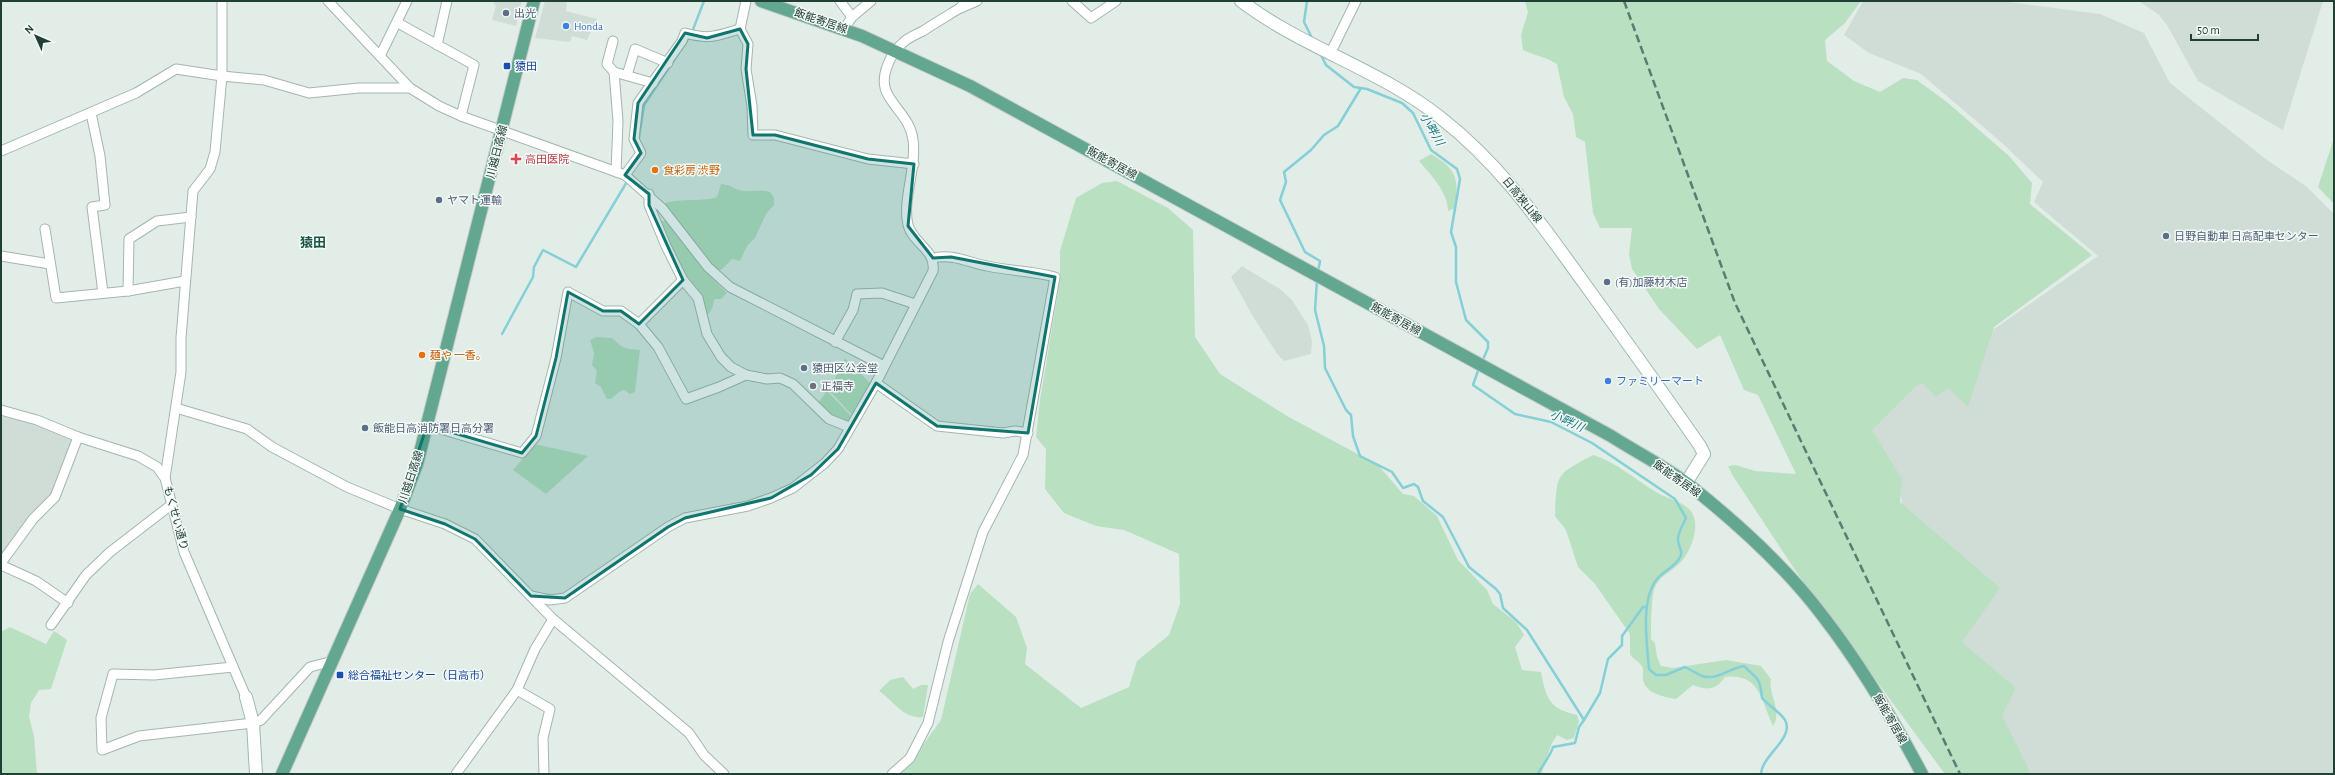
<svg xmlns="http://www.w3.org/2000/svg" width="2335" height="775" font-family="'Alegreya Sans','Noto Sans JP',sans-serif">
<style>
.built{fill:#d0ddd6}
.green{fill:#b9e0c1}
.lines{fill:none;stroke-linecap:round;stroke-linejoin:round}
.stream{stroke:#85cfd7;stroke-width:2.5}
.street-casing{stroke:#a4b6af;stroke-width:11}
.secondary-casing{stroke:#9fbaaf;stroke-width:14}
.primary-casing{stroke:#c1cac7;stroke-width:14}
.street{stroke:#fff;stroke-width:9}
.secondary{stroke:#fff;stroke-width:12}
.primary{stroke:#63a791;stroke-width:12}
.rail{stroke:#5b7c71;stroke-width:2.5;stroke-dasharray:8 4;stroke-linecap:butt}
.marked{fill:#0f766e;fill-opacity:0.2;stroke:#0f766e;stroke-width:3;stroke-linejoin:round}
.service-dot{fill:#5c6f8a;stroke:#f3f9f6;stroke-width:1.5}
.shop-dot{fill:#3f7fe0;stroke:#f3f9f6;stroke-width:1.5}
.transit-dot{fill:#1a4fb4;stroke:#f3f9f6;stroke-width:1.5}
.health-dot{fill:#e0444e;stroke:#f3f9f6;stroke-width:1.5}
.food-dot{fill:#e8710a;stroke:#f3f9f6;stroke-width:1.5}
.worship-dot{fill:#6b7280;stroke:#f3f9f6;stroke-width:1.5}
.labels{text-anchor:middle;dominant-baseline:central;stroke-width:3;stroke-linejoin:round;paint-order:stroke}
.service-label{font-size:11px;fill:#4e5e75;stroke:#f3f9f6;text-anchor:start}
.street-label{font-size:11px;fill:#204036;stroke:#f3f9f6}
.shop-label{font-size:11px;fill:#366cbe;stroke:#f3f9f6;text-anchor:start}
.transit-label{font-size:11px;fill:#164399;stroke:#f3f9f6;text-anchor:start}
.health-label{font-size:11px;fill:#be3a42;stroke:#f3f9f6;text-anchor:start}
.food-label{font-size:11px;fill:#c56008;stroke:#f3f9f6;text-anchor:start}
.worship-label{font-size:11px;fill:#5b616d;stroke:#f3f9f6;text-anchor:start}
.water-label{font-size:12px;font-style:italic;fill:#157682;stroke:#f3f9f6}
.quarter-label{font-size:13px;font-weight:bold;fill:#1a5443;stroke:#f3f9f6}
</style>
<rect width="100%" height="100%" fill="#e2ede8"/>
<g class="built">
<polygon points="492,1 522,1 516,26 492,20 496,6"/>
<polygon points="545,1 563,1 567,3 566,11 597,19 587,40 572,36 570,42 535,38"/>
<polygon points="1863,1 2002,1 2100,14 2144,33 2170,83 2267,160 2307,187 2334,214 2334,774 2024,774 1952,645 1903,507 1897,478 1867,426 1916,384 2098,256 2034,202 2043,182 2001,142 1921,74 1869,53 1844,35"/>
<polygon points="2139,1 2323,1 2283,130 2198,81 2167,25 2159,15"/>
<polygon points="1242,266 1280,289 1292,300 1308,325 1312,341 1311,354 1284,361 1278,355 1255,320 1231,277"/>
<polygon points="1,416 31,423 75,440 53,496 1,559"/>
</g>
<g class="green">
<path d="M1525,1H1861L1845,23L1825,40L1827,61L1854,81L1880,92L1903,78L1917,80L1948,103L2009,156L2032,183L2030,204L2092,255L1994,327L1968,407L1948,388L1936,397L1922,383L1916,386L1872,430L1902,479L1900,502L2000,588L1962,642L2016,688L2002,715L2031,774H1945L1797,573L1733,476L1728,466L1736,465L1755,471L1796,474L1758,395L1744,390L1720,335L1697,349L1659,309L1632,269L1629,254L1632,228H1600L1593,213L1585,142L1576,137L1573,114L1564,97L1557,64C1544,56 1536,56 1523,50L1521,35L1528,12Z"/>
<polygon points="2334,138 2334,204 2318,187"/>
<path d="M1431,154C1457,169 1459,179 1455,208L1448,211C1448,192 1431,175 1419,161Z"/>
<path d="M1117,181L1168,208L1193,230L1195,337L1220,374L1287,416L1378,465L1403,494L1414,496L1437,516L1458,560L1487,590L1493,604L1516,622L1524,635L1515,647L1522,670L1541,672C1546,699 1550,709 1577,715L1579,721L1574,738L1567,740L1557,735L1552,743L1541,774H899L909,764L941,720L970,594L978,584L1016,617L1027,648L1025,664L1081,708L1129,687L1137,661L1169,635L1180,604L1179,554L1124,530L1096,526L1064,513L1045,489L1046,449L1036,437L1040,400L1060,280V251L1076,198L1102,183Z"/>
<path d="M721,184C731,185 731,187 739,190C748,193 760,189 770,192L774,198V205L766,214L755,238L747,246L740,261L732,259L721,270L715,269L702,256L665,203C682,198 704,202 717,197Z"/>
<polygon points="661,221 667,221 714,280 727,293 721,299 714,299 713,306 709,314 703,313 703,299 678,262"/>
<path d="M596,337L612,338C627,351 621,347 640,350L635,392L630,394L624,390L619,392L611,399H607L601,387L595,383L597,371L592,365L594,353L590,340Z"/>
<polygon points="845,358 871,384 852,415 829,390"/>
<polygon points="827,391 851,416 848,422 832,417 818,403"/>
<polygon points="535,444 588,456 546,494 513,470"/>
<path d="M1593,455C1616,462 1636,480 1656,492C1666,498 1681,501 1689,509C1703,522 1691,553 1679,564C1670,572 1660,576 1655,587C1651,595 1651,628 1651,639L1655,643L1657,657L1661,666L1673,668L1726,660L1761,666L1771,679C1768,695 1783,711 1773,726C1761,700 1760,673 1725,677C1716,690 1708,691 1693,685L1676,699C1665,697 1646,694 1643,680C1642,675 1645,669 1641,665C1638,661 1633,659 1630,654V634L1595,584L1578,567L1566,530L1555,516C1557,472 1556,475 1593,455Z"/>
<polygon points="10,627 46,644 54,631 67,640 51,689 39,690 31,703 29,717 34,736 37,774 1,774 1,632"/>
<path d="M903,677L913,689L921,685H928L923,717C903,719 894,701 879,691L890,680Z"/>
</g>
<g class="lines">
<g class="stream">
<polyline points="1307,1 1304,22 1312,38"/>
<polyline points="692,32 704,1"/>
<polyline points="1320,53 1326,65 1354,87 1367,89 1402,103 1413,113 1431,150 1457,169 1460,179 1451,232 1456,247 1456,282 1466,320 1488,342 1488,348 1482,362"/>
<polyline points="639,137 644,105 690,36"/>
<polyline points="1318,272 1320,261 1305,252 1280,200 1286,182 1284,172 1311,150 1324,135 1338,126 1361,88"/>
<path d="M1317,280L1315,310L1324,346L1325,368L1346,410L1351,415L1353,436L1360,456L1392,472L1403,488L1414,484L1418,487L1423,501L1443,517L1469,567L1496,589L1500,594L1503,608L1527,630L1584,720L1579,727L1575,743L1553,747C1551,755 1542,766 1538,774"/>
<polyline points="502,334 533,277 534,267 543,250 576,267 628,180"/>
<path d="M1479,368L1473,385L1515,414L1551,422L1592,443L1675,499L1686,518C1683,525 1677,534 1678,541C1679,548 1684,552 1679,559C1674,567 1663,572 1657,579C1640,600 1647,644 1649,669L1656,675H1666L1685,667C1691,670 1696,673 1702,676C1717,681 1729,668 1744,666C1758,680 1760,677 1762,698C1768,705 1780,712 1785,720C1795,738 1762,755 1761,774"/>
<polyline points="1584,720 1600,693 1608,659 1622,645 1622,636 1643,607 1646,607"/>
</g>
<g class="street-casing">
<g id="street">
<polyline points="328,1 410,88"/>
<polyline points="746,1 740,29 748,44 746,69 752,106 753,135 775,135 868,159 914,164"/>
<polyline points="840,1 852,17"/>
<polyline points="1072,1 1091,18 1116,1"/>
<polyline points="961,8 977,1"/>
<polyline points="398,23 474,65 461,116"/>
<polyline points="844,29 852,17 871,1"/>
<polyline points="613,41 607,64 614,72 653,83"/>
<polyline points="437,45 447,1"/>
<polyline points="1330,54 1356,1"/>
<polyline points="380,56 407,1"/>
<polyline points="614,72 618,121 616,172"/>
<polyline points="627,75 635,49 668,63"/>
<polyline points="91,113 100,156 105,205 92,207 103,293"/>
<polyline points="1,151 136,93 176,69 222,76 264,80 309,93 359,88 410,88 439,106 461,116 625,175 662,208 708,267 730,287 884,366"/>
<path d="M625,175L641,153L634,139L638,103L682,41L685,33C710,40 716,36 740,29"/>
<polyline points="649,194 649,205 666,246 683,280 698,298 707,334 721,357 731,367 746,375 767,379 780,378 793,384 829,419 849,427"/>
<polyline points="45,229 56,298 128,291 185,281"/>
<polyline points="1,256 50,264"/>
<polyline points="128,291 129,239 157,221 191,217"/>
<polyline points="639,324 683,280"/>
<polyline points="835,342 853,310 857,294 882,293 915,304"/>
<polyline points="876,383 937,426 1003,433 1015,431 1028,433"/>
<polyline points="176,408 247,429 272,447 347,487 400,509 445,524 475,539 553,619 689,733 704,755 724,774"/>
<polyline points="1,410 37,420 78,437 138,456 157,467 165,478 184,552 246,697"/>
<polyline points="427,425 522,453 536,436 556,358 568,292 603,311 621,311 639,324 658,347 686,399 719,387 746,375"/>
<polyline points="165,478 181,372 181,338 193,191 210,169 215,152 222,76 222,1"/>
<polyline points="1,563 33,519 55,497 78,437"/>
<polyline points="1,565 36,581 68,603"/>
<path d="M531,596L550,600L565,598L668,527L685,518L748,506L771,498L793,488L825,463L838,449L876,383L933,271C936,249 913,244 908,225C902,199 917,168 913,140C911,121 897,111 888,95C878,78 890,53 905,41C910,37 917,34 923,31C935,23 947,16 960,8L966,1"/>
<polyline points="51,625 86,575 110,552 171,505"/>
<polyline points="233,667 154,675 113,674 101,718 102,750 139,736 253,723 261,720 310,667 333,661"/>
<polyline points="456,774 517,690"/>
<polyline points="544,774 543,738 550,709 517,690 535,649 553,619"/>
<path d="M892,774L910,758L928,723L948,642L983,532L1023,455L1055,277C1033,271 1010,271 987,266C970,263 951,253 933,258"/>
</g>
</g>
<g class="secondary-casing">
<g id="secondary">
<path d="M1241,1C1303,48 1381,70 1441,118C1502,166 1539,221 1584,283C1623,337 1662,391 1700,446L1704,454L1686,483"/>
<polyline points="246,697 253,723 256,774"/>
</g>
</g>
<g class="primary-casing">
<g id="primary">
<path d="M761,1L862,36L970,86L1611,436C1636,452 1664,466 1688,484C1736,522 1785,566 1822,615C1860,664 1893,719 1922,774"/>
<polyline points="282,774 400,509 417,464 534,1"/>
</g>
</g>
<use href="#street" class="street"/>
<use href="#secondary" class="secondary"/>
<use href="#primary" class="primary"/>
<polyline class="rail" points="1624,1 1735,303 1960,774"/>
</g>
<path class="marked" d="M740,29L748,44L746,69L753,135H775L868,159L914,164L908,226L933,258L951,257L1055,277L1028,433L937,426L876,383L838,449L811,475L771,498L685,518L668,527L565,598L531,596L475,539L445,524L400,509L427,425L522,453L536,436L556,358L568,292L603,311H621L639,324L683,280L649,205V194L625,175L641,153L634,139L638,103L685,33L707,38Z"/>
<g class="service-dot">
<circle cx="506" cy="13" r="4"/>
<circle cx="439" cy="200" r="4"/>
<circle cx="2166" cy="236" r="4"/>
<circle cx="1607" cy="282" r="4"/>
<circle cx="804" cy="368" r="4"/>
<circle cx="365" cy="428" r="4"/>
</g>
<g class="shop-dot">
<circle cx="566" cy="26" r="4"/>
<circle cx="1608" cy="381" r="4"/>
</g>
<g class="transit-dot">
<rect x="503" y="62" width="8" height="8" rx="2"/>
<rect x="336" y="671" width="8" height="8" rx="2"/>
</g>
<path class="health-dot" d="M514 153h4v4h4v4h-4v4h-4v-4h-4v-4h4z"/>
<g class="food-dot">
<circle cx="655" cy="170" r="4"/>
<circle cx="422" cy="355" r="4"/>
</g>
<circle class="worship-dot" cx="813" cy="386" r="4"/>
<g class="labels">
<g class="service-label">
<text x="514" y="13">出光</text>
<text x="447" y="200">ヤマト運輸</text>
<text x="2174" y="236">日野自動車 日高配車センター</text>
<text x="1615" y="282">(有)加藤材木店</text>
<text x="812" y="368">猿田区公会堂</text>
<text x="373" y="428">飯能日高消防署日高分署</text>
</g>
<g class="street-label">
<text transform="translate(821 21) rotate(19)">飯能寄居線</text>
<text transform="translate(497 152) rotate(-76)">川越日高線</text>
<text transform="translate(1112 163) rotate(29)">飯能寄居線</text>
<text transform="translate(1522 200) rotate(51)">日高狭山線</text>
<text transform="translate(1396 319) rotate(29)">飯能寄居線</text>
<text transform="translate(411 477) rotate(-72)">川越日高線</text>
<text transform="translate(1677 479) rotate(35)">飯能寄居線</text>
<text transform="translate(176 518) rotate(75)">もくせい通り</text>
<text transform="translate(1890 719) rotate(60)">飯能寄居線</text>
</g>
<g class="shop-label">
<text x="574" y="26">Honda</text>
<text x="1616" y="381">ファミリーマート</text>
</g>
<g class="transit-label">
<text x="515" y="66">猿田</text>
<text x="348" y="675">総合福祉センター（日高市）</text>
</g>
<g class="health-label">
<text x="525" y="159">高田医院</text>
</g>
<g class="food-label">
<text x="663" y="170">食彩房 渋野</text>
<text x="430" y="355">麺や 一香。</text>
</g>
<g class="worship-label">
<text x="821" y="386">正福寺</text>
</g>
<g class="water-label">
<text transform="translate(1432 129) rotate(60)">小畔川</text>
<text transform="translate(1567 421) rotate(24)">小畔川</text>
</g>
<g class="quarter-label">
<text x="313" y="243">猿田</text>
</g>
</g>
<rect width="2335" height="775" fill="none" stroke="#204036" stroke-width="4"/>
<g transform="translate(36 36) rotate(315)" stroke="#f3f9f6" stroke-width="3" paint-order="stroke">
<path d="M0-3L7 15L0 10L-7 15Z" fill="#204036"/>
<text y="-6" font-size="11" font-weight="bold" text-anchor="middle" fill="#204036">N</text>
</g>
<path d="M2191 34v6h67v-6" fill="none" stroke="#204036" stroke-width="2"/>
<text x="2197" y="34" font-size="12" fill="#204036" stroke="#f3f9f6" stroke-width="3" paint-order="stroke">50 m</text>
</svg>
